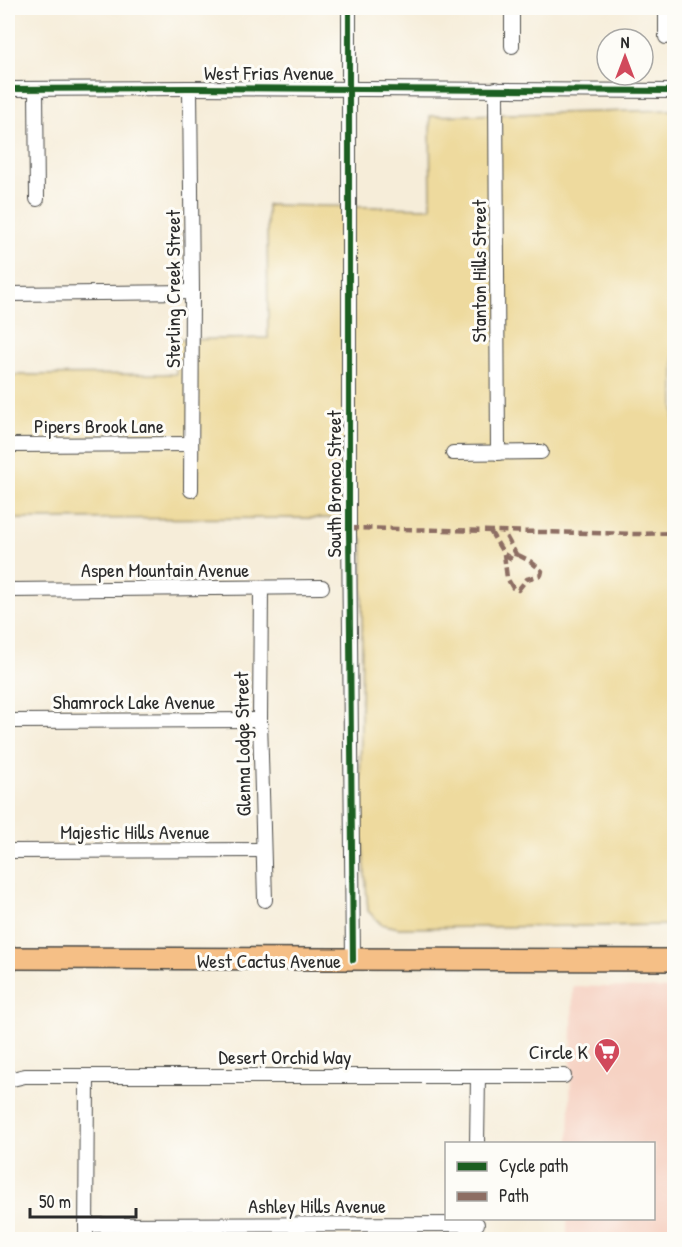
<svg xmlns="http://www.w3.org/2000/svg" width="682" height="1247" font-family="'Patrick Hand',sans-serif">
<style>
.built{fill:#f6d2c3}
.sand{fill:#eeda9e;stroke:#8c8264;stroke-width:1.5}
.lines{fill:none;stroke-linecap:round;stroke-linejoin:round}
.minor-casing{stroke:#494845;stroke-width:16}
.primary-casing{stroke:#494845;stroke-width:24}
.minor{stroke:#fff;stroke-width:14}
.primary{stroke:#f5bf86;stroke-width:21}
.quiet{stroke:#8d6e63;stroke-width:4.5;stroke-dasharray:9 4.5;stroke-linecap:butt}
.cycleway-casing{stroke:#fdfcf7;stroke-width:10}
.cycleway{stroke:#1b5e20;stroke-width:6}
.labels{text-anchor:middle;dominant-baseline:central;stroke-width:6;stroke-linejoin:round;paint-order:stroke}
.street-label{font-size:20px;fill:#2b2b2b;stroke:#fdfcf7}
.poi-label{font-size:20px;fill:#2b2b2b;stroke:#fdfcf7;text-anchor:end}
</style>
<rect width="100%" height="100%" fill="#fdfcf7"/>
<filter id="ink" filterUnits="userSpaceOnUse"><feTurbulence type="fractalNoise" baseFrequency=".0167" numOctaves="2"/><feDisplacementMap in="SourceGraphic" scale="12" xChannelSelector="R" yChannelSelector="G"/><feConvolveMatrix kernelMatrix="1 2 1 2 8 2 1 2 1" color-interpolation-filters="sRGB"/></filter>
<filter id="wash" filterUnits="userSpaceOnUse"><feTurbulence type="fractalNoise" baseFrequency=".008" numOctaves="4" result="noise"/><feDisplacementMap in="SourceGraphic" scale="24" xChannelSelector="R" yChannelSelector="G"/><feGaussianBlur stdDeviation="1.35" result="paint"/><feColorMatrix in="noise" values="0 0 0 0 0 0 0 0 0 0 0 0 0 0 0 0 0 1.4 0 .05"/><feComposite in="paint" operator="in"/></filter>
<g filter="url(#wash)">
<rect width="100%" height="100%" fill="#f6edd9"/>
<polygon class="built" points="573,986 674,989 674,1239 567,1239 567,1219 654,1218 654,1144 569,1143"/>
<polygon class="sand" points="674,110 674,925 399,928 381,924 368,911 360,808 363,540 340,518 8,519 8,375 176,374 177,340 268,338 267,205 431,208 430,116"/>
</g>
<g filter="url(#ink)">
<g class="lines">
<g class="minor-casing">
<g id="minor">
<polyline points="349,8 349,528 353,960"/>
<polyline points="512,8 512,46"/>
<polyline points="666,37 666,8"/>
<polyline points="190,88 192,292 191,490"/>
<polyline points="8,89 190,88 674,91"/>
<polyline points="36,89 37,199"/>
<polyline points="496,89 498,453"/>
<polyline points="8,294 192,292"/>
<polyline points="8,445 191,444"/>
<polyline points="453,453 541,452"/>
<polyline points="261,588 260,720 265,900"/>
<polyline points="8,590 322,587"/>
<polyline points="8,721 260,720"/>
<polyline points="8,851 263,850"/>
<polyline points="8,1080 25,1076 564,1076"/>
<polyline points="477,1144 478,1076"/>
<polyline points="86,1225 477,1224"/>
<polyline points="86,1240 87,1076"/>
</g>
</g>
<g class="primary-casing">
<polyline id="primary" points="8,958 674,960"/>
</g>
<use href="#minor" class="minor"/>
<use href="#primary" class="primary"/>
<g class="quiet">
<polyline points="349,528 637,534 674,533"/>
<polyline points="490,531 504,554 512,559 515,557 516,554 503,531"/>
<polyline points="504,554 507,578 513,588 518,590 527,579 541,575 542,571 530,561 516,554"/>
</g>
<g class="cycleway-casing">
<g id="cycleway">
<polyline points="349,8 349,528 353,960"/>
<polyline points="8,89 190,88 674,91"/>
</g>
</g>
<use href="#cycleway" class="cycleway"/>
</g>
</g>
<defs>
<g id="supermarket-pin" transform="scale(1.35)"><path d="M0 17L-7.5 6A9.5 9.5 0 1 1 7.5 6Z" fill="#d1495b" stroke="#fdfcf7"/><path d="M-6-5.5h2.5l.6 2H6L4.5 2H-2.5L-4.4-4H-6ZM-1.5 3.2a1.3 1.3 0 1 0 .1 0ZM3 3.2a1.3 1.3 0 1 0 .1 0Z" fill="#fff"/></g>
</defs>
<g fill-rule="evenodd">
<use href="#supermarket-pin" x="607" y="1051"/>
</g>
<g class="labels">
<g class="street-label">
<text x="269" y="72">West Frias Avenue</text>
<text transform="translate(478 271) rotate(-90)">Stanton Hills Street</text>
<text transform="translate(172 289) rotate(-90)">Sterling Creek Street</text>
<text x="99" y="425">Pipers Brook Lane</text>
<text transform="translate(333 484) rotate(-90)">South Bronco Street</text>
<text x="165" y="569">Aspen Mountain Avenue</text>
<text x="134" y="701">Shamrock Lake Avenue</text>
<text transform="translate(242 744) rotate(-91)">Glenna Lodge Street</text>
<text x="135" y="831">Majestic Hills Avenue</text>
<text x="269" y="960">West Cactus Avenue</text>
<text x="285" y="1056">Desert Orchid Way</text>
<text x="317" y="1205">Ashley Hills Avenue</text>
</g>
<g class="poi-label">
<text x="588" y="1051">Circle K</text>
</g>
</g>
<rect width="682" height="1247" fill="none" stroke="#fdfcf7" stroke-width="30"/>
<rect x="445" y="1142" width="210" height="78" fill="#fdfcf7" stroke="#a9a8a5" stroke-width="1.5"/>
<rect x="457" y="1162" width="30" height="9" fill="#1b5e20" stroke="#a9a8a5" stroke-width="1.5"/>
<text x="499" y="1172" font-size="18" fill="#2b2b2b">Cycle path</text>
<rect x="457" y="1192" width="30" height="9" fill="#8d6e63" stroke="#a9a8a5" stroke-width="1.5"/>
<text x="499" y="1202" font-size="18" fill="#2b2b2b">Path</text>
<g transform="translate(625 57)"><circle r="28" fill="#fdfcf7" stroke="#a9a8a5" stroke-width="1.5"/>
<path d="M0-4.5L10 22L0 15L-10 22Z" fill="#d1495b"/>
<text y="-9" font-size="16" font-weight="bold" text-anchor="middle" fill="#2b2b2b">N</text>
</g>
<path d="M30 1208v9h106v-9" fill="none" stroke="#2b2b2b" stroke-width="3"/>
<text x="39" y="1208" font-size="18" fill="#2b2b2b" stroke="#fdfcf7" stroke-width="4.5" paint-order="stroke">50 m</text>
</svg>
